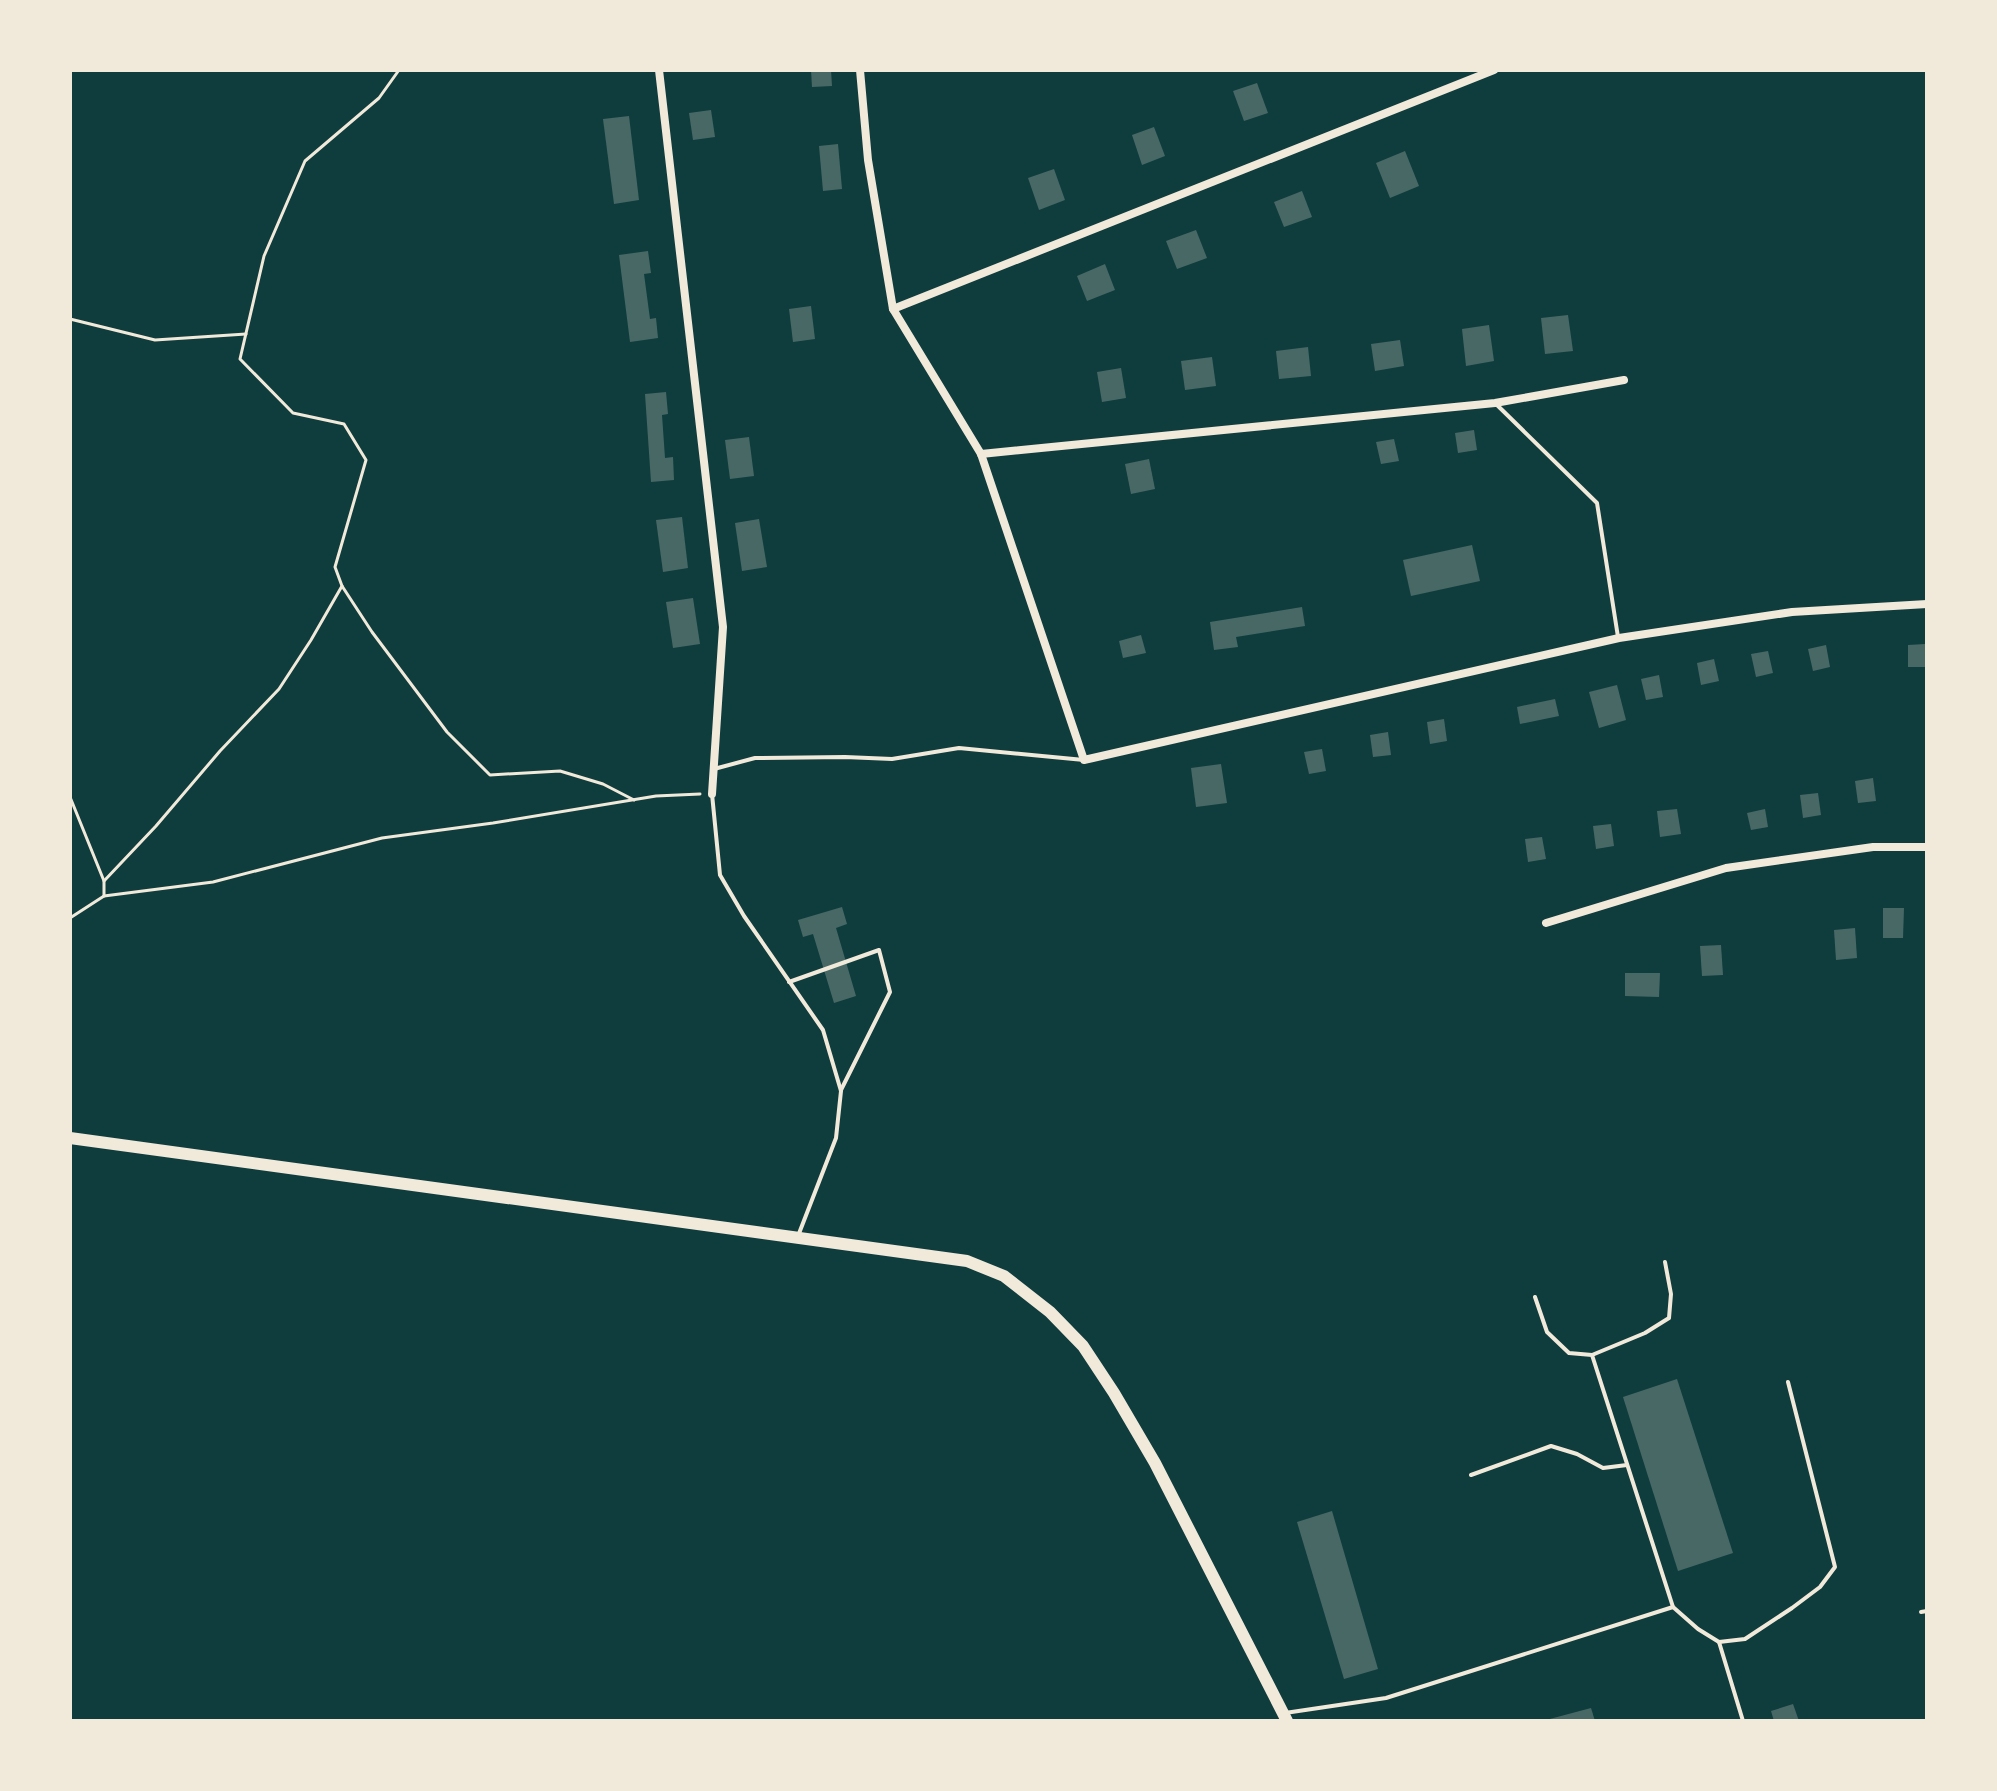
<svg xmlns="http://www.w3.org/2000/svg" width="1997" height="1791" font-family="Manrope,sans-serif">
<style>
.building{fill:#486865}
.lines{fill:none;stroke-linecap:round;stroke-linejoin:round}
.path{stroke:#f1e9da;stroke-width:3}
.service{stroke:#f1e9da;stroke-width:4}
.minor{stroke:#f1e9da;stroke-width:8}
.secondary{stroke:#f1e9da;stroke-width:12}
</style>
<rect width="100%" height="100%" fill="#0f3d3e"/>
<g class="building">
<polygon points="811,70 831,70 832,86 812,87"/>
<polygon points="1257,83 1268,113 1244,121 1233,91"/>
<polygon points="711,110 715,137 693,140 689,113"/>
<polygon points="629,116 639,200 614,204 603,119"/>
<polygon points="1154,127 1165,156 1142,165 1132,135"/>
<polygon points="838,144 842,189 823,191 819,146"/>
<polygon points="1405,151 1419,186 1390,198 1376,163"/>
<polygon points="1054,169 1065,200 1039,210 1028,178"/>
<polygon points="1302,191 1312,217 1284,227 1274,202"/>
<polygon points="1196,230 1207,258 1177,269 1166,241"/>
<polygon points="648,251 651,273 644,274 650,319 656,318 658,338 630,342 619,255"/>
<polygon points="1105,264 1115,290 1087,301 1077,276"/>
<polygon points="811,306 815,339 793,342 789,309"/>
<polygon points="1568,315 1573,351 1545,354 1541,318"/>
<polygon points="1489,325 1494,361 1466,366 1462,329"/>
<polygon points="1400,340 1404,366 1375,371 1371,344"/>
<polygon points="1308,347 1311,376 1279,379 1276,351"/>
<polygon points="1212,357 1216,386 1185,390 1181,361"/>
<polygon points="1121,368 1126,398 1102,402 1097,372"/>
<polygon points="666,392 668,414 662,415 665,458 673,457 674,480 651,482 645,394"/>
<polygon points="1474,430 1477,450 1458,453 1455,433"/>
<polygon points="749,437 754,476 730,479 725,440"/>
<polygon points="1394,439 1399,461 1381,464 1376,442"/>
<polygon points="1149,459 1155,489 1131,494 1125,464"/>
<polygon points="682,517 688,568 663,572 656,520"/>
<polygon points="759,519 767,567 742,571 735,523"/>
<polygon points="1472,545 1480,581 1411,596 1403,560"/>
<polygon points="693,598 700,644 673,648 666,602"/>
<polygon points="1302,607 1305,626 1236,637 1238,647 1214,650 1210,622"/>
<polygon points="1141,635 1146,653 1123,658 1119,641"/>
<polygon points="1925,644 1926,667 1908,667 1908,645"/>
<polygon points="1826,645 1830,667 1813,671 1808,649"/>
<polygon points="1768,651 1773,673 1756,677 1751,654"/>
<polygon points="1714,659 1719,681 1701,685 1697,663"/>
<polygon points="1659,675 1663,697 1646,700 1641,679"/>
<polygon points="1617,685 1626,720 1599,728 1589,692"/>
<polygon points="1555,699 1559,716 1520,724 1517,707"/>
<polygon points="1444,719 1447,741 1430,744 1427,722"/>
<polygon points="1388,732 1391,755 1373,757 1370,735"/>
<polygon points="1322,749 1326,771 1309,774 1304,752"/>
<polygon points="1221,764 1227,803 1196,807 1191,768"/>
<polygon points="1873,778 1876,801 1858,803 1855,781"/>
<polygon points="1818,793 1821,815 1803,818 1800,795"/>
<polygon points="1677,809 1681,834 1660,837 1657,811"/>
<polygon points="1765,809 1768,827 1751,830 1747,813"/>
<polygon points="1611,824 1614,846 1596,849 1593,826"/>
<polygon points="1542,837 1546,859 1528,862 1525,839"/>
<polygon points="842,907 847,924 836,928 856,996 834,1003 813,934 803,937 798,920"/>
<polygon points="1883,908 1904,908 1903,938 1883,938"/>
<polygon points="1855,928 1857,958 1836,960 1834,930"/>
<polygon points="1721,945 1723,975 1702,976 1700,946"/>
<polygon points="1625,973 1660,973 1659,997 1625,996"/>
<polygon points="1677,1379 1733,1553 1678,1571 1623,1397"/>
<polygon points="1332,1511 1378,1669 1344,1679 1297,1522"/>
<polygon points="1793,1704 1799,1721 1774,1721 1771,1711"/>
<polygon points="1591,1708 1595,1721 1547,1721 1546,1720"/>
</g>
<g class="lines">
<g class="path">
<polyline points="399,70 379,98 305,161 264,256 240,359 293,413 344,424 366,460 335,567 342,586 372,632 447,732 490,775 560,771 603,784 634,800"/>
<polyline points="70,319 155,340 246,334"/>
<polyline points="70,797 104,881"/>
<polyline points="104,896 104,881 156,826 220,751 279,689 311,640 342,586"/>
<polyline points="70,918 104,896 213,882 382,838 493,823 656,796 700,794"/>
</g>
<g class="service">
<polyline points="1497,405 1597,503 1618,637"/>
<polyline points="714,769 755,758 845,757 892,759 959,748 1084,760"/>
<polyline points="712,794 720,875 744,916 823,1030 841,1091 836,1138 798,1236"/>
<polyline points="789,982 879,950 890,992 841,1090"/>
<polyline points="1535,1297 1547,1332 1569,1353 1592,1355 1673,1607 1698,1629 1719,1642 1745,1639 1792,1608 1820,1587 1835,1567 1788,1382"/>
<polyline points="1592,1355 1645,1333 1669,1318 1671,1294 1665,1262"/>
<polyline points="1471,1475 1551,1446 1577,1454 1603,1468 1627,1465"/>
<polyline points="1921,1612 1927,1611"/>
<polyline points="1719,1642 1743,1721"/>
<polyline points="1285,1713 1386,1698 1673,1607"/>
</g>
<g class="minor">
<polyline points="659,70 723,627 712,794"/>
<polyline points="860,70 868,160 893,309 981,454 1084,760 1619,638 1792,612 1927,604"/>
<polyline points="893,309 1494,70"/>
<polyline points="981,454 1495,403 1624,380"/>
<polyline points="1546,923 1726,868 1873,847 1927,847"/>
</g>
<polyline class="secondary" points="70,1138 967,1261 1004,1276 1050,1312 1083,1346 1114,1393 1155,1463 1287,1721"/>
</g>
<rect width="1997" height="1791" fill="none" stroke="#f1e9da" stroke-width="144"/>
</svg>
